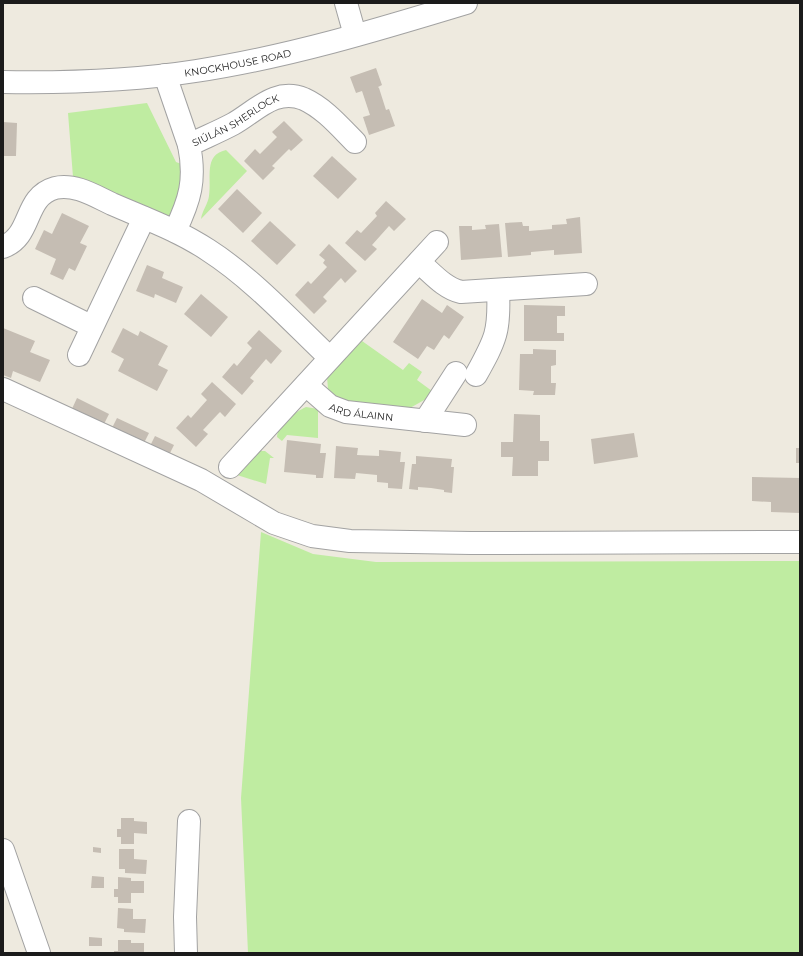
<svg xmlns="http://www.w3.org/2000/svg" width="803" height="956" font-family="Montserrat,sans-serif">
<style>
.grass{fill:#bfeca1}
.building{fill:#c5bdb3}
.lines{fill:none;stroke-linecap:round;stroke-linejoin:round}
.minor-casing{stroke:#a2a2a2;stroke-width:24}
.minor{stroke:#fff;stroke-width:22}
.labels{text-anchor:middle;dominant-baseline:central;stroke-width:3;stroke-linejoin:round;paint-order:stroke}
.street-label{font-size:10px;fill:#1b1b1b;stroke:#fff}
</style>
<rect width="100%" height="100%" fill="#eeeadf"/>
<g class="grass">
<polygon points="147,103 176,162 184,165 185,175 175,211 168,216 162,216 73,177 68,113"/>
<path d="M226,150L247,171L201,219C202,211 208,204 209,196C212,178 203,155 226,150Z"/>
<polygon points="362,341 403,370 409,363 422,372 417,380 432,391 426,399 410,408 345,403 334,396 328,389 327,377"/>
<path d="M306,407L318,409V438L287,435L282,441L277,437C278,424 295,412 306,407Z"/>
<polygon points="258,451 265,451 274,458 270,458 266,484 237,475"/>
<polygon points="261,532 313,554 376,562 800,561 800,953 248,953 241,798"/>
</g>
<g class="building">
<polygon points="376,68 382,85 378,87 379,88 386,110 389,109 395,126 369,135 363,117 370,115 362,91 356,93 350,77"/>
<polygon points="284,121 303,140 291,151 289,149 272,166 275,168 263,180 244,161 255,149 260,154 277,137 272,132"/>
<polygon points="3,122 17,123 16,156 3,156"/>
<polygon points="332,156 357,179 338,199 313,176"/>
<polygon points="237,189 262,213 243,233 218,209"/>
<polygon points="386,201 406,219 394,231 389,226 372,245 377,249 365,261 345,243 357,230 361,233 377,216 375,213"/>
<polygon points="62,213 89,226 80,243 87,246 75,271 69,268 63,280 50,274 56,259 35,249 44,230 52,234"/>
<polygon points="580,217 582,253 554,255 554,250 531,252 531,255 508,257 505,223 522,222 523,226 529,226 529,231 552,229 552,225 567,224 566,219"/>
<polygon points="270,221 296,245 277,265 251,241"/>
<polygon points="499,224 502,257 461,260 459,226 472,226 472,230 486,229 485,225"/>
<polygon points="329,244 357,271 345,283 341,278 338,281 323,297 327,301 314,314 295,295 308,281 311,284 327,267 323,263 325,260 319,255"/>
<polygon points="147,265 164,272 162,278 183,287 176,303 155,294 154,298 136,291"/>
<polygon points="201,294 228,317 211,337 184,314"/>
<polygon points="422,299 442,313 447,305 464,317 449,339 444,335 434,350 427,346 418,359 393,342"/>
<polygon points="524,305 565,306 565,316 557,316 557,333 564,333 564,341 524,341"/>
<polygon points="3,328 35,341 30,352 50,360 40,382 13,371 11,378 3,375"/>
<polygon points="123,328 138,336 140,331 168,346 158,365 168,370 157,391 118,371 124,359 111,352"/>
<polygon points="259,330 282,351 271,364 266,359 250,378 254,381 242,395 222,377 234,363 237,366 252,348 247,343"/>
<polygon points="533,349 556,350 556,365 551,366 551,383 556,383 555,395 533,395 534,391 519,390 520,354 533,354"/>
<polygon points="212,382 236,404 225,417 220,412 218,414 203,430 208,434 196,447 176,428 188,415 191,418 207,400 201,394"/>
<polygon points="77,398 109,414 103,426 71,411"/>
<polygon points="514,414 540,415 540,441 549,441 549,461 538,461 538,476 512,476 513,457 501,457 501,442 513,442"/>
<polygon points="117,418 149,433 143,445 111,430"/>
<polygon points="634,433 638,457 594,464 591,439"/>
<polygon points="155,436 174,445 168,457 149,448"/>
<polygon points="287,440 321,444 320,453 326,453 323,478 316,478 316,475 284,472"/>
<polygon points="336,446 358,448 357,455 379,456 379,450 401,452 400,462 405,462 402,489 388,488 388,483 377,482 377,475 356,473 355,479 334,478"/>
<rect x="796" y="448" width="4" height="15"/>
<polygon points="416,456 452,459 451,467 454,467 452,493 444,492 444,490 431,488 418,487 418,490 409,489 412,464 416,464"/>
<polygon points="752,477 800,478 800,513 771,512 771,502 752,501"/>
<polygon points="121,818 134,818 134,821 147,822 147,834 134,833 134,844 121,844 121,837 117,837 117,829 121,829"/>
<polygon points="93,847 101,848 101,853 93,852"/>
<polygon points="119,849 134,849 134,859 147,860 146,874 125,873 125,869 119,869"/>
<polygon points="92,876 104,877 104,888 91,888"/>
<polygon points="118,877 131,878 131,881 144,881 144,893 131,893 131,903 118,903 118,897 114,897 114,889 118,889"/>
<polygon points="118,908 133,909 133,919 146,919 145,933 124,932 124,929 117,928"/>
<polygon points="89,937 102,938 102,946 89,946"/>
<polygon points="118,940 131,940 131,943 144,943 144,953 114,953 114,951 118,951"/>
</g>
<g class="lines">
<g class="minor-casing">
<g id="minor">
<polyline points="346,3 355,35"/>
<polyline points="165,75 189,145"/>
<path id="s1" d="M3,82C68,83 132,81 196,71C288,57 377,30 466,3"/>
<path id="s2" d="M175,231C190,200 196,180 189,145C203,138 218,132 233,124C255,112 275,87 304,99C324,108 340,127 355,142"/>
<path d="M3,247C33,236 23,197 55,188C74,183 95,196 112,204C144,218 178,230 208,250C253,279 291,321 330,358"/>
<path d="M419,262C432,273 444,288 461,292L586,284"/>
<polyline points="34,298 91,326"/>
<polyline points="79,355 144,218"/>
<path d="M476,375C496,339 500,331 498,290"/>
<path id="s3" d="M306,385L330,406L346,412L465,425"/>
<polyline points="3,389 201,480 274,523 312,536 350,541 471,543 800,542"/>
<polyline points="425,421 456,373"/>
<polyline points="230,467 437,242"/>
<polyline points="3,850 39,953"/>
<polyline points="186,953 185,917 189,821"/>
</g>
</g>
<use href="#minor" class="minor"/>
</g>
<g class="labels">
<g class="street-label">
<text stroke="none"><textPath href="#s1" startOffset="236">KNOCKHOUSE ROAD</textPath></text>
<text stroke="none"><textPath href="#s2" startOffset="142">SIÚLÁN SHERLOCK</textPath></text>
<text stroke="none"><textPath href="#s3" startOffset="64">ARD ÁLAINN</textPath></text>
</g>
</g>
<rect width="803" height="956" fill="none" stroke="#1b1b1b" stroke-width="8"/>
</svg>
